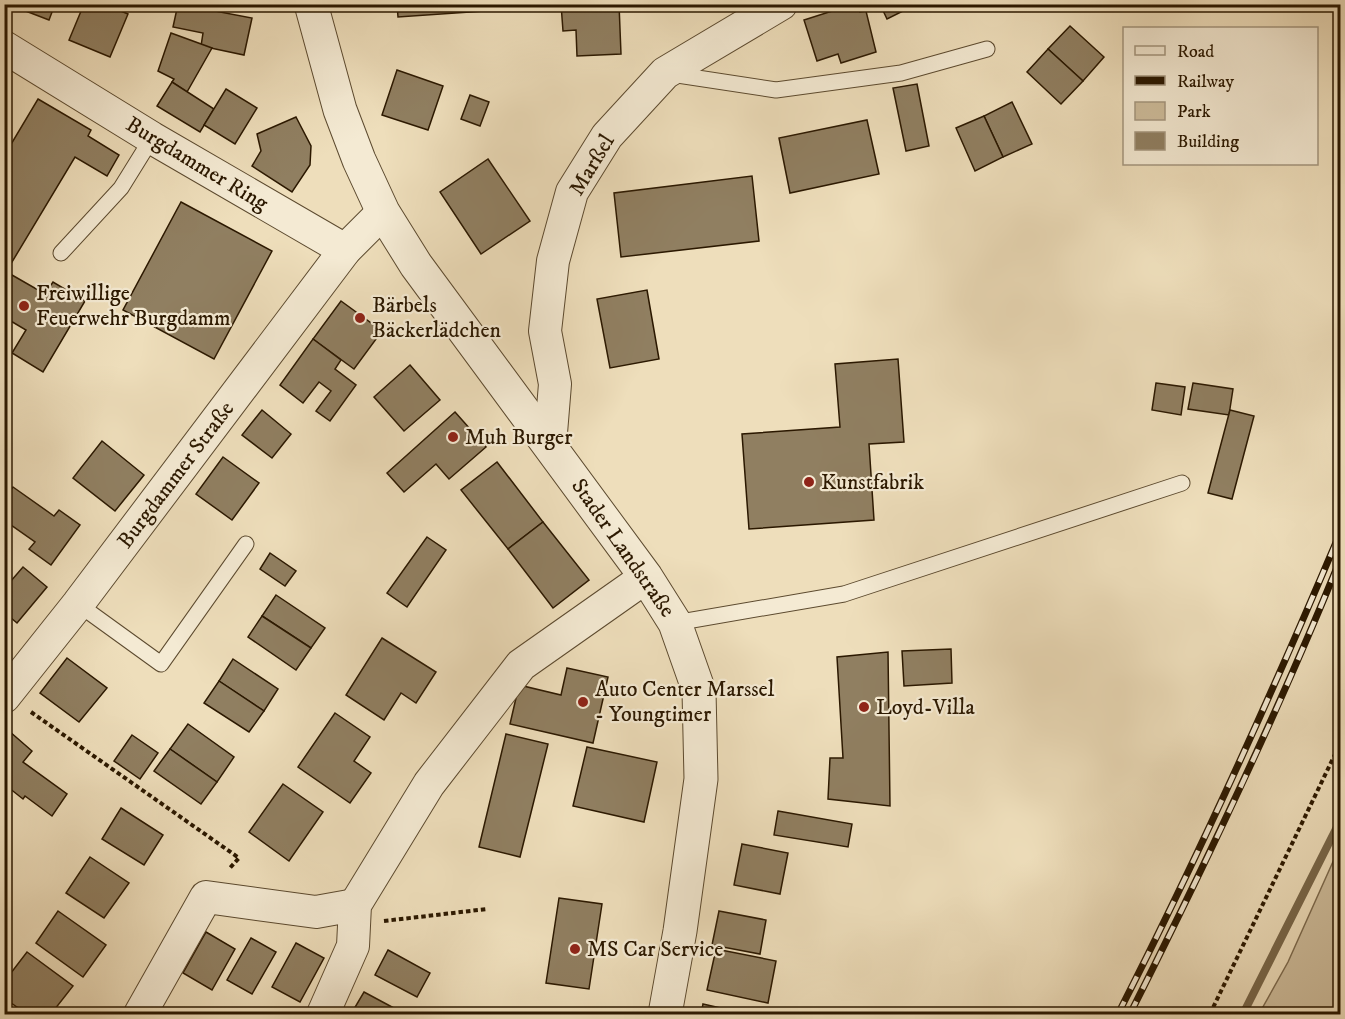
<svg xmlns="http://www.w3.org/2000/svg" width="1345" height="1019" font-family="'IM FELL DW Pica',serif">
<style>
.green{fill:#cdbc9b;stroke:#7c6a4e;stroke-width:1.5}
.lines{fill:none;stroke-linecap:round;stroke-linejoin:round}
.stream{stroke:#78674a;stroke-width:8}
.building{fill:#907f61;stroke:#2b1800;stroke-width:1.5}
.service-casing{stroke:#5c4a2f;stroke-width:17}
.minor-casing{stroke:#5c4a2f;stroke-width:34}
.tertiary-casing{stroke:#5c4a2f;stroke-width:35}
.path{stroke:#2b1800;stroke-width:4;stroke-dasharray:4.5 3;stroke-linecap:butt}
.service{stroke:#f4ead3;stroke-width:15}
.minor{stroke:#f4ead3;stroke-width:32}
.tertiary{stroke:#f4ead3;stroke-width:33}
.rail-casing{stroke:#2b1800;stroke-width:7}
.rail{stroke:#f4ead3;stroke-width:4.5;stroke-dasharray:14;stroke-linecap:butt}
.poi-dot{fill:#8f2418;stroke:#f4ead3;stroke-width:2}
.labels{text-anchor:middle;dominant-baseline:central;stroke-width:4.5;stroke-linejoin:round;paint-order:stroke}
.street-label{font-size:22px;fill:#2b1800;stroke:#f4ead3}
.poi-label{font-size:22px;fill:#2b1800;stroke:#f4ead3;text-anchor:start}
</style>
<rect width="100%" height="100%" fill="#eedebb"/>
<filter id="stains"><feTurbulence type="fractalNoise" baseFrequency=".00333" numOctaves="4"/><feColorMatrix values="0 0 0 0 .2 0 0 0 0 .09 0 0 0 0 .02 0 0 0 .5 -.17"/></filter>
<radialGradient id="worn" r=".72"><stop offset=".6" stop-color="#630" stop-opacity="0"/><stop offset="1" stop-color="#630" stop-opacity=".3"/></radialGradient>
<polygon class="green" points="1340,846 1340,1014 1259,1014 1288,962"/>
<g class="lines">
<polyline class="stream" points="1243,1014 1340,821"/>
</g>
<g class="building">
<polygon points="25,4 55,4 49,20 23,10"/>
<polygon points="84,4 104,4 128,14 110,57 69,40"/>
<polygon points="178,4 252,18 244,55 201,46 203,33 173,27"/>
<polygon points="397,4 544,4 544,7 398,17"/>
<polygon points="561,4 619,4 621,54 577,56 576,30 563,31"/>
<polygon points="854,4 858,4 860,12 866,11 876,52 841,63 838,54 817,61 804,20"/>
<polygon points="880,4 917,4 887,19"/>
<polygon points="1070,26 1104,57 1083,81 1048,49"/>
<polygon points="171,33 212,48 187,92 172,82 174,79 158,71"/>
<polygon points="1048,49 1083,81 1061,104 1027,72"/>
<polygon points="397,70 443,86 428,130 382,115"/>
<polygon points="172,82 214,109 200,132 157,106"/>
<polygon points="917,84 929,146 906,151 893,88"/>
<polygon points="226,89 257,108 235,144 204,125"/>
<polygon points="470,95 489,102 480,126 461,119"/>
<polygon points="38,99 91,130 88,136 119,155 107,176 75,157 9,267 4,264 4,156"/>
<polygon points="1012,102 1032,144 1003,157 984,116"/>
<polygon points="984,116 1003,157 975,171 956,128"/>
<polygon points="296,117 311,146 310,165 292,192 252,166 261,151 257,134"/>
<polygon points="867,120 879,174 790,193 779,138"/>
<polygon points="488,159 530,221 481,254 440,192"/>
<polygon points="752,176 759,241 621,257 614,193"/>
<polygon points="181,202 272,251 214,359 123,310"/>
<polygon points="5,271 45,294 53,282 85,301 43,372 12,353 26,330 4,317"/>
<polygon points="647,290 659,359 610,368 597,299"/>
<polygon points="341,301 382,331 354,369 313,339"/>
<polygon points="313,339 341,360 335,369 356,385 330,421 316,411 331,391 319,382 303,403 280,385"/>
<polygon points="898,359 904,442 869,444 874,520 749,529 742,434 840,427 835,364"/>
<polygon points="410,365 440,400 404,431 374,397"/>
<polygon points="1156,383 1185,387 1181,415 1152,410"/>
<polygon points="1193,383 1233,389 1229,415 1188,409"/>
<polygon points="262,410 291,434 272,458 242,435"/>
<polygon points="1230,410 1254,416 1232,499 1208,493"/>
<polygon points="455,412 486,447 449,479 436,464 404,492 387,473"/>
<polygon points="102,441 144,475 115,511 73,478"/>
<polygon points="223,457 259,483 232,520 196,494"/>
<polygon points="497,462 543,522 508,549 461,490"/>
<polygon points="13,487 54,516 59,510 80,525 51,565 29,549 35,542 4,520 4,499"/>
<polygon points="543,522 589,580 553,608 508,549"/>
<polygon points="427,537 446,550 407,607 387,593"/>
<polygon points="270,553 296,571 285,586 260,569"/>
<polygon points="23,567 47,587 17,623 4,612 4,589"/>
<polygon points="276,595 325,628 311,648 262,616"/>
<polygon points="262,616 311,648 296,670 248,637"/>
<polygon points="382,638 436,672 416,703 401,693 384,720 346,695"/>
<polygon points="951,649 952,683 904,686 902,651"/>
<polygon points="888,652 890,806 828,799 830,758 843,758 837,657"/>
<polygon points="67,658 107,688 79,722 40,693"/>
<polygon points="233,659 278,689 264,711 219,681"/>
<polygon points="567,668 608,677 593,743 510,724 519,685 561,695"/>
<polygon points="219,681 264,711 249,732 204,703"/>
<polygon points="335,713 370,737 354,761 371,773 350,803 298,767"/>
<polygon points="188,724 234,757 217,782 170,749"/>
<polygon points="9,731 32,751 23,762 67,794 52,816 25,796 23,799 4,784 4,736"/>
<polygon points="506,734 548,744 520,857 479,847"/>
<polygon points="132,735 158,753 140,779 114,761"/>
<polygon points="587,747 657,762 644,822 573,806"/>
<polygon points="170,749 217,782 201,804 154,771"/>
<polygon points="283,784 323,812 289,861 249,832"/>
<polygon points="121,808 163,835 144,865 102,839"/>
<polygon points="778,811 852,824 848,847 774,835"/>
<polygon points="742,844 788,853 780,894 734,885"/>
<polygon points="90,857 129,883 104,918 66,893"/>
<polygon points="559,898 602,904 589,989 546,983"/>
<polygon points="58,911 106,945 83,977 36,943"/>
<polygon points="719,911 766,920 760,954 712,945"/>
<polygon points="206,932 235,949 212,990 183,973"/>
<polygon points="251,938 276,952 252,994 227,980"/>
<polygon points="296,943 324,958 300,1002 272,987"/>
<polygon points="716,949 776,961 768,1003 707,990"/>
<polygon points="388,950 430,973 417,997 375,975"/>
<polygon points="27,952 73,986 51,1014 27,1014 4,998 4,982"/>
<polygon points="364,992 405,1014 351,1014"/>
<polygon points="703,1004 747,1014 701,1014"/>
</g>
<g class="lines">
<g class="service-casing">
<g id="service">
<polyline points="671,74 776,90 901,73 987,49"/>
<polyline points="61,253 121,188 152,138"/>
<polyline points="78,604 161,664 246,544"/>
<polyline points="675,623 844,594 1182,483"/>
</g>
</g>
<g class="minor-casing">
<g id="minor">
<polyline points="4,47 152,138 345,250"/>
<polyline points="550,445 555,384 545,331 553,261 572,192 607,136 665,73 781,4"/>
<polyline points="4,697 78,604 345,250 383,212"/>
<polyline points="140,1014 206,897 316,912 355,905"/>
<polyline points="323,1014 353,946 355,905 429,784 521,665 646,577"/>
</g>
</g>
<g class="tertiary-casing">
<polyline id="tertiary" points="311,4 340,110 359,160 383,212 416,265 646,577 675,623 699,691 701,779 680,931 665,1014"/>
</g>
<g class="path">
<polyline points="31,712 239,858 229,869"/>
<polyline points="384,921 487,909"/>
<polyline points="1210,1014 1340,744"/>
</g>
<use href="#service" class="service"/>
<use href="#minor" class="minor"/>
<use href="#tertiary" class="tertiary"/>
<g class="rail-casing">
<g id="rail">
<path d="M1118,1014C1198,857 1271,696 1340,533"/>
<path d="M1130,1014C1205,865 1277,715 1340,560"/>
</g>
</g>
<use href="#rail" class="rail"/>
</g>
<g class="poi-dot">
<circle cx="24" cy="306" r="6"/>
<circle cx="360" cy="318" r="6"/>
<circle cx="453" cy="437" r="6"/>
<circle cx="809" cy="482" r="6"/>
<circle cx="583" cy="702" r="6"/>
<circle cx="864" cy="707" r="6"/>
<circle cx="575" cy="949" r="6"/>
</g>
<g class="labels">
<g class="street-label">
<text transform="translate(197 164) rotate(31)">Burgdammer Ring</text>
<text transform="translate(592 165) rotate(-59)">Marßel</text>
<text transform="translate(176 475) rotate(-53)">Burgdammer Straße</text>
<text transform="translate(623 548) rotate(55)">Stader Landstraße</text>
</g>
<g class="poi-label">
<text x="36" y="293">Freiwillige<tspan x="36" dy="25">Feuerwehr Burgdamm</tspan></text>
<text x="372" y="305">Bärbels<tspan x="372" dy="25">Bäckerlädchen</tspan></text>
<text x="465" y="437">Muh Burger</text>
<text x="821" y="482">Kunstfabrik</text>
<text x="595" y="689">Auto Center Marssel<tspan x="595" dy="25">- Youngtimer</tspan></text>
<text x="876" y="707">Loyd-Villa</text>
<text x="587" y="949">MS Car Service</text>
</g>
</g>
<rect width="1345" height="1019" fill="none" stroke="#eedebb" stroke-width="24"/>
<rect x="6" y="6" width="1333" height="1007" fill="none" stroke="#2b1800" stroke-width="3"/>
<rect x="12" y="12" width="1321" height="995" fill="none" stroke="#2b1800" stroke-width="1.5"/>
<rect x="1123" y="27" width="195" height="138" fill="#f4ead3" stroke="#a4967f" stroke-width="1.5"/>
<rect x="1135" y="46" width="30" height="9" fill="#f4ead3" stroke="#a4967f" stroke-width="1.5"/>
<text x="1177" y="57" font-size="18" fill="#2b1800">Road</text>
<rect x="1135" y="76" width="30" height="9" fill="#2b1800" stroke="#a4967f" stroke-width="1.5"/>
<text x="1177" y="87" font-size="18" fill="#2b1800">Railway</text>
<rect x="1135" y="102" width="30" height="18" fill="#cdbc9b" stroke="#a4967f" stroke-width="1.5"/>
<text x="1177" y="117" font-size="18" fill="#2b1800">Park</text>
<rect x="1135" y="132" width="30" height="18" fill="#907f61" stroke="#a4967f" stroke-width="1.5"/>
<text x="1177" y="147" font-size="18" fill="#2b1800">Building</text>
<rect width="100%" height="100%" filter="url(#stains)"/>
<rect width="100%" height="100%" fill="url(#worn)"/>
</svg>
